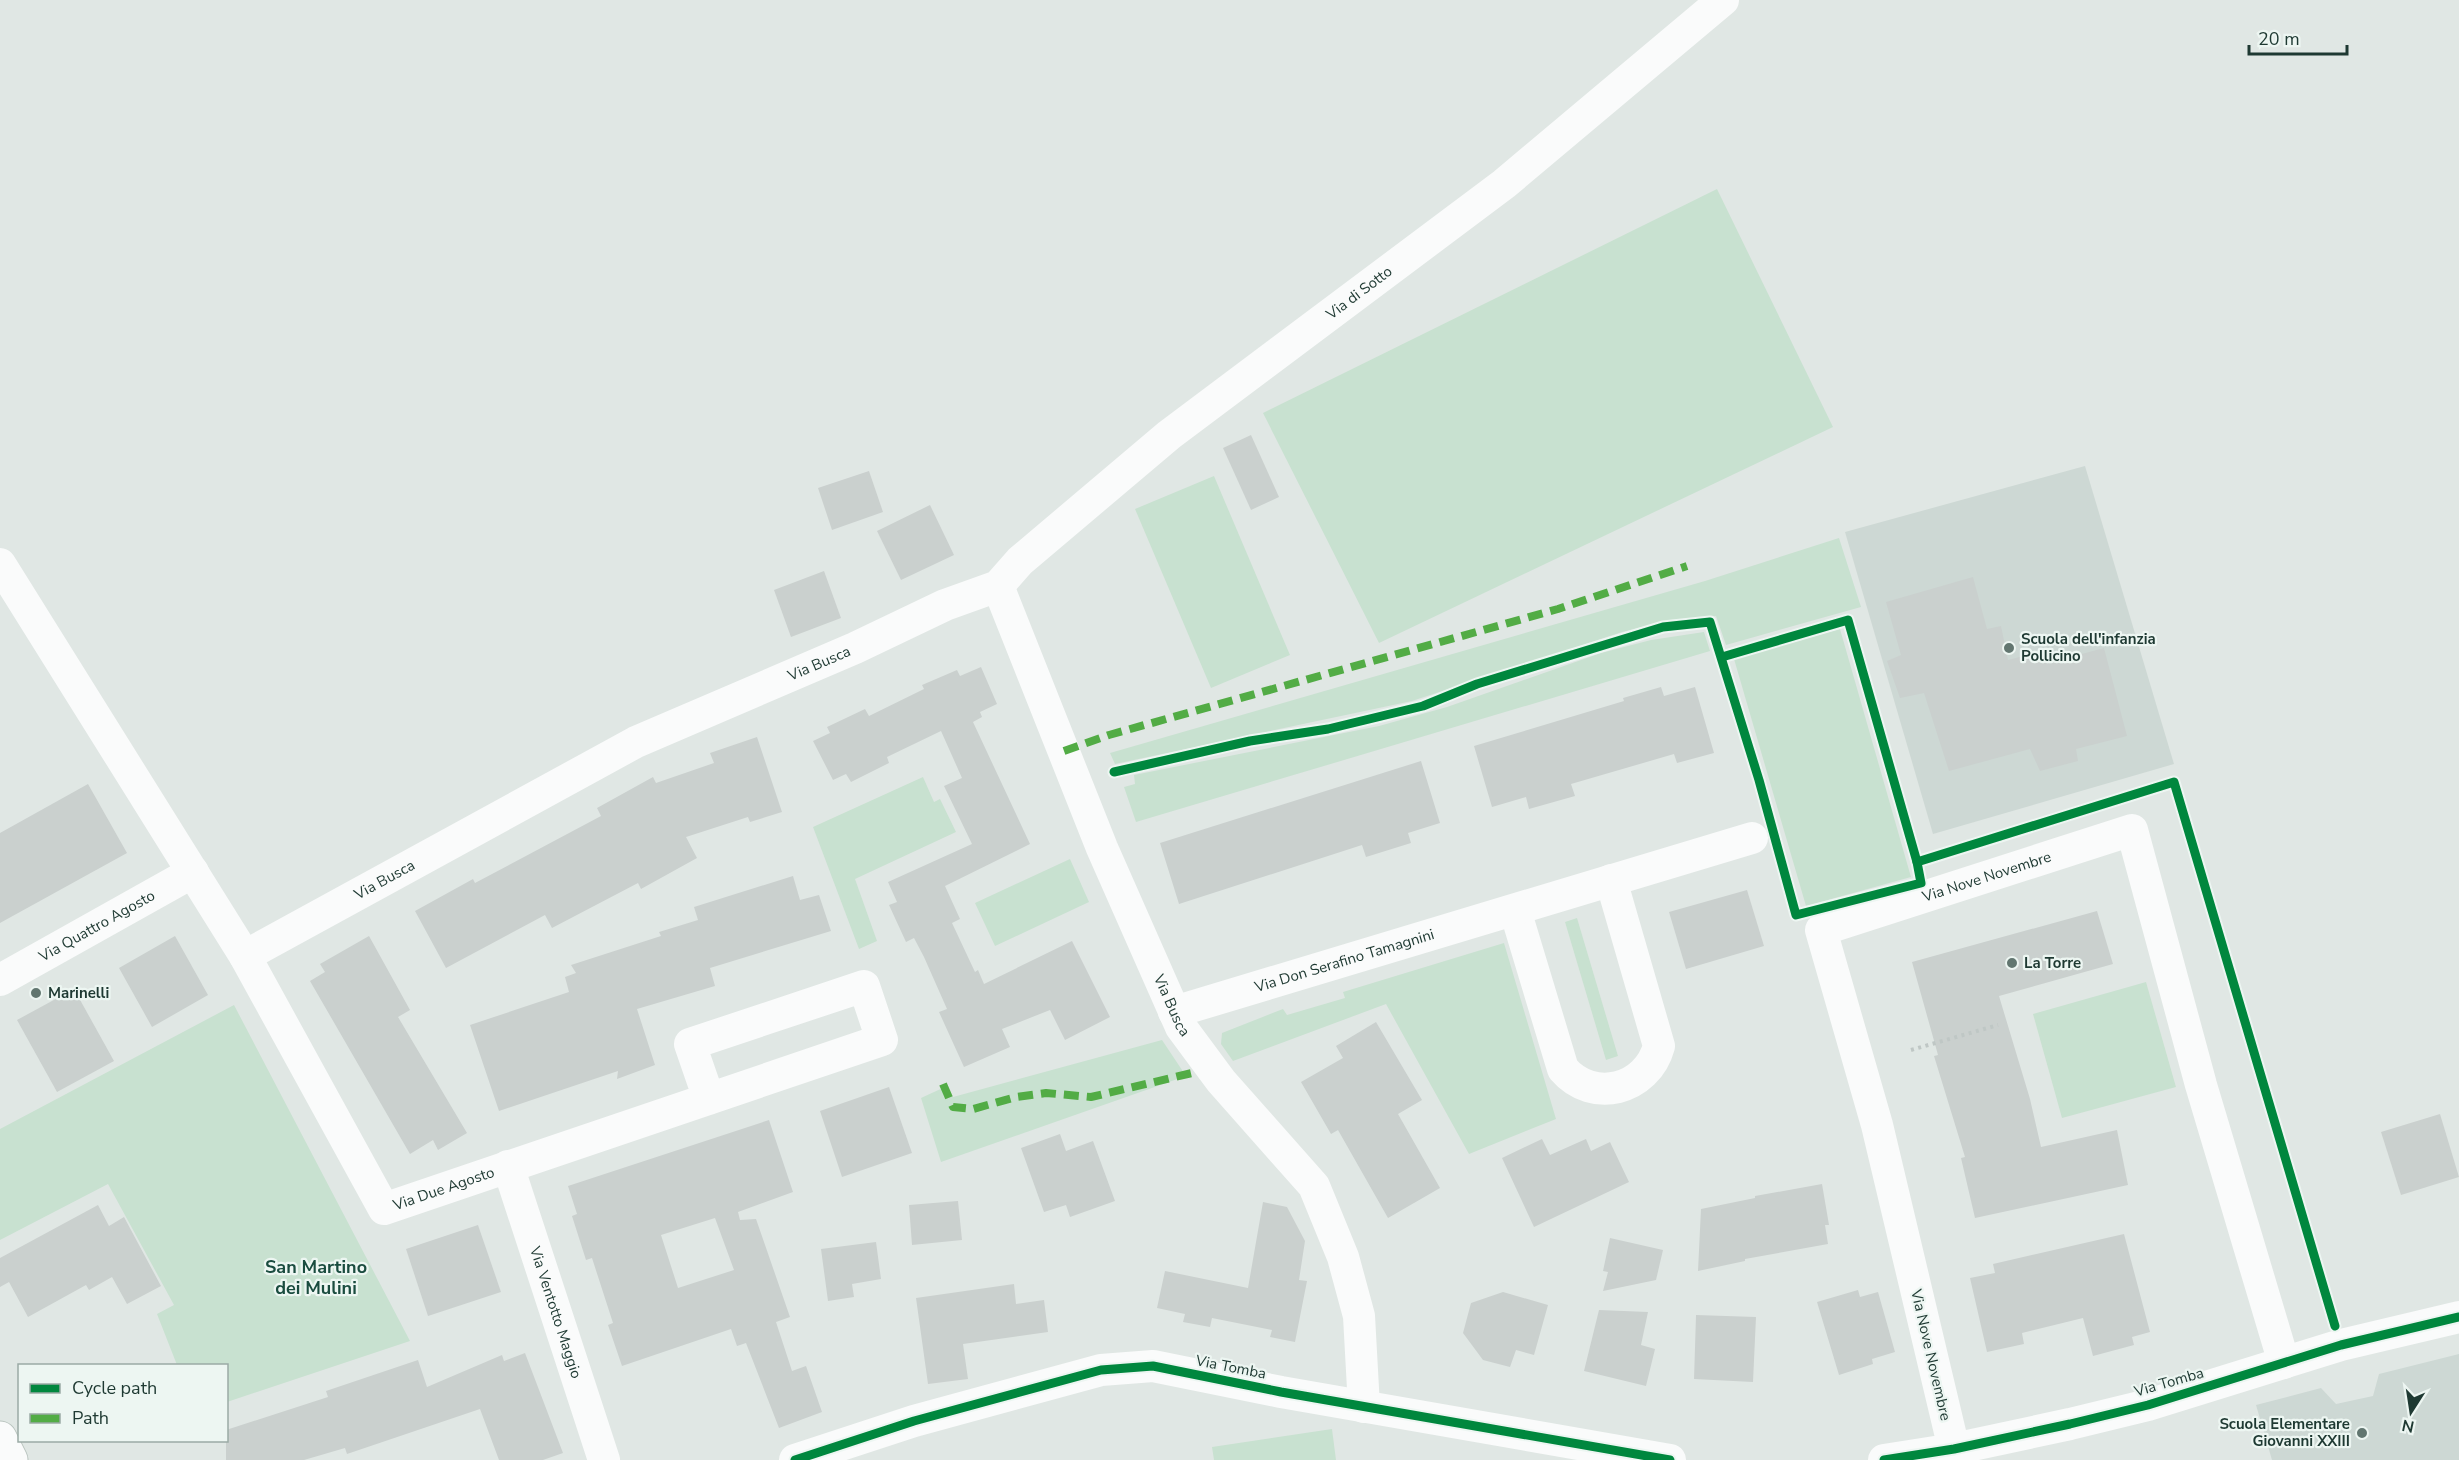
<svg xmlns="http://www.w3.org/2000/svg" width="2459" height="1460" font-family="'Nunito Sans',sans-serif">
	<rect width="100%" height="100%" fill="#e0e7e4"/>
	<g fill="#cdd8d4">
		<polygon points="2085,466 2174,764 1933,834 1845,532"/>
		<polygon points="2459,1354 2459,1460 2272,1460 2256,1405 2321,1388 2336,1404 2373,1396 2379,1374"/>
	</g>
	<g fill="#c8e1d0">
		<polygon points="1717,189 1833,427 1379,643 1263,413"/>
		<polygon points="1214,476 1290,655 1211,688 1135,509"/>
		<polygon points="1839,538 1861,607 1726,645 1716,616 1670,620 1622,632 1412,701 1115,764 1110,753 1705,581"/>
		<polygon points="1840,629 1911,877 1806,906 1734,659"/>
		<polygon points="1704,632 1710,651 1136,822 1124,787 1135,784 1134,775 1379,726 1447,707 1601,653 1651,640"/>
		<polygon points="923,777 934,802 940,799 956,832 855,879 877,941 859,949 813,827"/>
		<polygon points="1070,859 1089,902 995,946 975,903"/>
		<polygon points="1577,918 1618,1056 1606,1060 1565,922"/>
		<polygon points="1504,943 1556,1119 1469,1154 1386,1004 1233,1061 1221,1044 1222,1033 1283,1009 1287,1015 1345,998 1343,992"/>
		<polygon points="2146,982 2176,1087 2062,1118 2033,1014"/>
		<polygon points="234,1005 410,1341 227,1402 226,1366 177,1365 157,1314 174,1305 108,1184 0,1240 0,1129"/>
		<polygon points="1162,1040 1186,1076 941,1162 921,1098 947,1086 953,1097"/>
		<polygon points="1332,1429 1336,1460 1214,1460 1212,1447"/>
	</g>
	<g fill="#cad0ce" fill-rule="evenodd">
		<polygon points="1251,435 1279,497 1251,510 1223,448"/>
		<polygon points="869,471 883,512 832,530 818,488"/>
		<polygon points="930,505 954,555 901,580 877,531"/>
		<polygon points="824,571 841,618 791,637 774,590"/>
		<polygon points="1973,577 1987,629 2001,626 2008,660 2043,651 2048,663 2104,648 2127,736 2076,749 2078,761 2040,771 2030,749 1949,771 1924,693 1900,698 1887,661 1901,655 1886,602"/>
		<polygon points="981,667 997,704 980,712 982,717 973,722 1030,844 945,886 960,919 952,923 975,972 978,970 984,984 1072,941 1110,1017 1065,1040 1050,1010 1002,1029 1010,1047 964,1067 939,1012 947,1009 924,957 914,938 906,942 889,905 897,902 888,882 972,844 944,786 962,778 941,731 887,757 889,763 851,782 846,774 833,780 813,741 830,733 827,727 865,709 869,716 924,689 922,685 957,670 960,676"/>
		<polygon points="1661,687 1664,696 1695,687 1714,753 1677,763 1674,754 1571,784 1575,796 1529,809 1526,797 1492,807 1474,746 1624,701 1623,698"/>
		<polygon points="757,737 782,812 750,822 748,817 686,837 697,858 641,889 638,883 552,928 545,915 446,968 415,911 473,879 475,883 601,816 597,808 653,777 656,783 714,763 710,753"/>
		<polygon points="1421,761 1440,823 1408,833 1411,843 1366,857 1362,845 1179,904 1160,843"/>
		<polygon points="88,784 127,853 0,923 0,833"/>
		<polygon points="793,876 800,900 819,895 831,931 710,968 715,986 637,1009 655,1065 617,1079 618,1071 499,1111 470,1025 569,992 565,977 576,973 571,965 661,936 659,932 698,920 694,907"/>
		<polygon points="1747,890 1764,946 1686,969 1669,912"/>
		<polygon points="2097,911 2113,964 1999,996 2030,1099 2041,1147 2117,1130 2128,1185 1975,1218 1961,1158 1965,1157 1934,1056 1938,1055 1912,962"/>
		<polygon points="175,936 208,995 152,1027 119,968"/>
		<polygon points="369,936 410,1010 398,1017 467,1133 438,1150 433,1140 410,1154 310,981 325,972 320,964"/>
		<polygon points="74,989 114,1061 57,1092 17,1020"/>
		<polygon points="1376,1022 1422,1100 1398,1114 1440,1188 1388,1218 1338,1130 1331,1134 1301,1082 1343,1058 1336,1046"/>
		<polygon points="889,1087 912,1153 842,1177 820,1111"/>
		<polygon points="2440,1114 2459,1177 2401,1195 2381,1132"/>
		<path d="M 769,1120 L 793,1192 L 738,1212 L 740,1220 L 756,1219 L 790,1317 L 776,1322 L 792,1371 L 806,1366 L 822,1412 L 779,1428 L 746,1343 L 737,1346 L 731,1329 L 622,1366 L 608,1325 L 613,1323 L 592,1258 L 586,1260 L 572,1216 L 577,1214 L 568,1186 ZM 715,1218 L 734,1270 L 678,1288 L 661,1235 Z"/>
		<polygon points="1060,1134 1066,1151 1093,1141 1115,1201 1070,1217 1066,1205 1044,1212 1021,1148"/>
		<polygon points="1542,1139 1550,1155 1586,1139 1591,1151 1610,1142 1629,1182 1534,1227 1502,1158"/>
		<polygon points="1822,1184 1829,1225 1825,1225 1828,1244 1745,1259 1745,1261 1698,1271 1701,1209 1755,1198 1755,1196"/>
		<polygon points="958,1201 962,1240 912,1245 909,1205"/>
		<polygon points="1263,1202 1287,1207 1305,1241 1299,1280 1307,1281 1295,1342 1270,1337 1272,1330 1212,1318 1210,1327 1183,1322 1185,1314 1157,1308 1165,1271 1248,1288"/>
		<polygon points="98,1205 109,1226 124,1217 161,1286 127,1304 112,1277 89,1290 86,1285 28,1317 9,1282 0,1287 0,1258"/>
		<polygon points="478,1225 501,1292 428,1316 406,1249"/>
		<polygon points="2124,1234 2150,1332 2132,1337 2134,1345 2093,1356 2083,1318 2022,1333 2024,1344 1987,1352 1970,1278 1995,1273 1993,1264"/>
		<polygon points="1610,1238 1663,1250 1656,1280 1603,1291 1608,1272 1603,1271"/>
		<polygon points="876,1242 881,1279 852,1284 854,1297 828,1301 821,1249"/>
		<polygon points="1014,1284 1016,1304 1044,1300 1048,1332 963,1344 968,1379 928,1384 916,1298"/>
		<polygon points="1858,1290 1860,1297 1878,1292 1895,1352 1872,1359 1873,1364 1839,1375 1817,1302"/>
		<polygon points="1503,1292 1548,1305 1534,1355 1516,1350 1510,1367 1483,1360 1463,1333 1471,1303"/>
		<polygon points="1599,1310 1648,1312 1641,1345 1655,1349 1646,1386 1584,1371"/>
		<polygon points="1696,1315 1756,1317 1753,1382 1694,1379"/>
		<polygon points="525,1353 563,1453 543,1460 499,1460 480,1409 347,1454 345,1448 304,1460 226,1460 226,1430 328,1397 326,1391 418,1360 427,1387 502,1355 504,1361"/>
	</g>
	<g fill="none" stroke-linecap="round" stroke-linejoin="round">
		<g stroke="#b9c4bf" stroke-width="35">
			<polyline id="secondary" points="0,1438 11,1460"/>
		</g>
		<polyline stroke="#bfc7c5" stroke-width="4" stroke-dasharray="3 4.5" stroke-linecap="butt" points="1911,1050 1998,1025"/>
		<g stroke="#fafbfb" stroke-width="32">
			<path id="s1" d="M 0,564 L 245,956 L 384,1209 C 550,1152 716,1096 882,1040 L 864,986 L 690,1044 L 709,1099"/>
			<path id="s2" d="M 998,586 L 1102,848 L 1181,1027 L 1221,1081 L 1314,1186 L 1343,1257 L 1359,1316 L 1364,1407"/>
			<path d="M 1515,910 L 1563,1069 C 1593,1104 1647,1090 1659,1046 L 1611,880"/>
			<path id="s3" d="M 245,956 L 636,742 L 855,648 L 945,605 L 998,586 L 1020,561 L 1169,435 L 1504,184 L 1723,0"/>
			<path id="s4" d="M 0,980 L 193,872"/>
			<path id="s5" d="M 1174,1012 L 1752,838"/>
			<path id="s6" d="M 508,1166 L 604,1460"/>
			<path id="s7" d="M 1954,1449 L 1877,1125 L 1821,930 L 2132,830 L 2201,1085 L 2284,1363"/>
			<polyline points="795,1460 914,1421 1101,1370 1153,1366 1281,1392 1670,1460"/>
			<polyline points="1884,1460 1954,1449 2070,1424 2148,1405 2341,1345 2459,1317"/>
		</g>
		<use href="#secondary" stroke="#fafbfb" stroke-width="33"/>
		<g stroke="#52ac45" stroke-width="8" stroke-dasharray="15 8" stroke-linecap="butt">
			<polyline points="1064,751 1109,735 1558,609 1687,566"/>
			<polyline points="943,1084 953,1107 973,1109 1016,1097 1046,1093 1091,1097 1192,1073"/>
		</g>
		<g stroke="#edf6f2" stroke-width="13">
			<g id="cycleway">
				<polyline points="1722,657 1848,620 1917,862"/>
				<polyline points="1114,772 1250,741 1328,729 1423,706 1477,684 1663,627 1710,622 1759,780 1796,915 1921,883 1917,862 2174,782 2335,1326"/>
				<polyline points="795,1460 914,1421 1101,1370 1153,1366 1281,1392 1670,1460"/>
				<polyline points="1884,1460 1954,1449 2070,1424 2148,1405 2341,1345 2459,1317"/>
			</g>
		</g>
		<use href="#cycleway" stroke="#00873e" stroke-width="9"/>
	</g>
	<g fill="#627670" stroke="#edf6f2" stroke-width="2">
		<circle cx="2009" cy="648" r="6"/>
		<circle cx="2012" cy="963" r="6"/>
		<circle cx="36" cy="993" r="6"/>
		<circle cx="2362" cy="1433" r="6"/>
	</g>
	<g text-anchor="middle" stroke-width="4.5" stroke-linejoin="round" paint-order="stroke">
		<g font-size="15" fill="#1e3932" stroke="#edf6f2">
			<text dy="5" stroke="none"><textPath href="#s3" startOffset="1306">Via di Sotto</textPath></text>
			<text dy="5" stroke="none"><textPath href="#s3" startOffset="645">Via Busca</textPath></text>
			<text dy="5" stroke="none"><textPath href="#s7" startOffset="710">Via Nove Novembre</textPath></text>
			<text dy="5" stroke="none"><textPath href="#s3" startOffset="159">Via Busca</textPath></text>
			<text dy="5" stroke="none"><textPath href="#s4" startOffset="111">Via Quattro Agosto</textPath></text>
			<text dy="5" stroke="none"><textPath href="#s5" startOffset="178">Via Don Serafino Tamagnini</textPath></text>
			<text dy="5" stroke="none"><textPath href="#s2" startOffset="454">Via Busca</textPath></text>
			<text dy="5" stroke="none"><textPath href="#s1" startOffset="814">Via Due Agosto</textPath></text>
			<text dy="5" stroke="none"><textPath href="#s6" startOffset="154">Via Ventotto Maggio</textPath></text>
			<text transform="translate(1931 1355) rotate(77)" y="5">Via Nove Novembre</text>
			<text transform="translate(1231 1367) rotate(11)" y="5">Via Tomba</text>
			<text transform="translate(2169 1382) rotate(-16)" y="5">Via Tomba</text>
		</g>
		<g font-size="15" font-weight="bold" fill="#1e3932" stroke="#edf6f2" text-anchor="start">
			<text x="2021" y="644">Scuola dell'infanzia<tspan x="2021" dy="17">Pollicino</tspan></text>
			<text x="2024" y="968">La Torre</text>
			<text x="48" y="998">Marinelli</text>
			<text x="2350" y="1429" text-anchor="end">Scuola Elementare<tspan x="2350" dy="17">Giovanni XXIII</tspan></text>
		</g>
		<g font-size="18" font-weight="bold" fill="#1a4c3f" stroke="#edf6f2">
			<text x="316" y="1273">San Martino<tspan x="316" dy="21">dei Mulini</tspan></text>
		</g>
	</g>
	<rect x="18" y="1364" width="210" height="78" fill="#edf6f2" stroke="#9aaaa5" stroke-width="1.5"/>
	<rect x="30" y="1384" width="30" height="9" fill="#00873e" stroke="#9aaaa5" stroke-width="1.5"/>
	<text x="72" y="1394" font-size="18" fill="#1e3932">Cycle path</text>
	<rect x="30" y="1414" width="30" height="9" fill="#52ac45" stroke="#9aaaa5" stroke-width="1.5"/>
	<text x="72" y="1424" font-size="18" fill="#1e3932">Path</text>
	<g transform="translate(2411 1412) rotate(192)" stroke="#edf6f2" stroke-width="4.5" paint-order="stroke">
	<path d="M0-4.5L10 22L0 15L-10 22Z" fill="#1e3932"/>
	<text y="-9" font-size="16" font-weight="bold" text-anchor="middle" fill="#1e3932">N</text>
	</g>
	<path d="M2249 45v9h98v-9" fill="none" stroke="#1e3932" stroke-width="3"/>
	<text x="2258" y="45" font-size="18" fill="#1e3932" stroke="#edf6f2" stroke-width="4.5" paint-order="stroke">20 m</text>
</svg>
